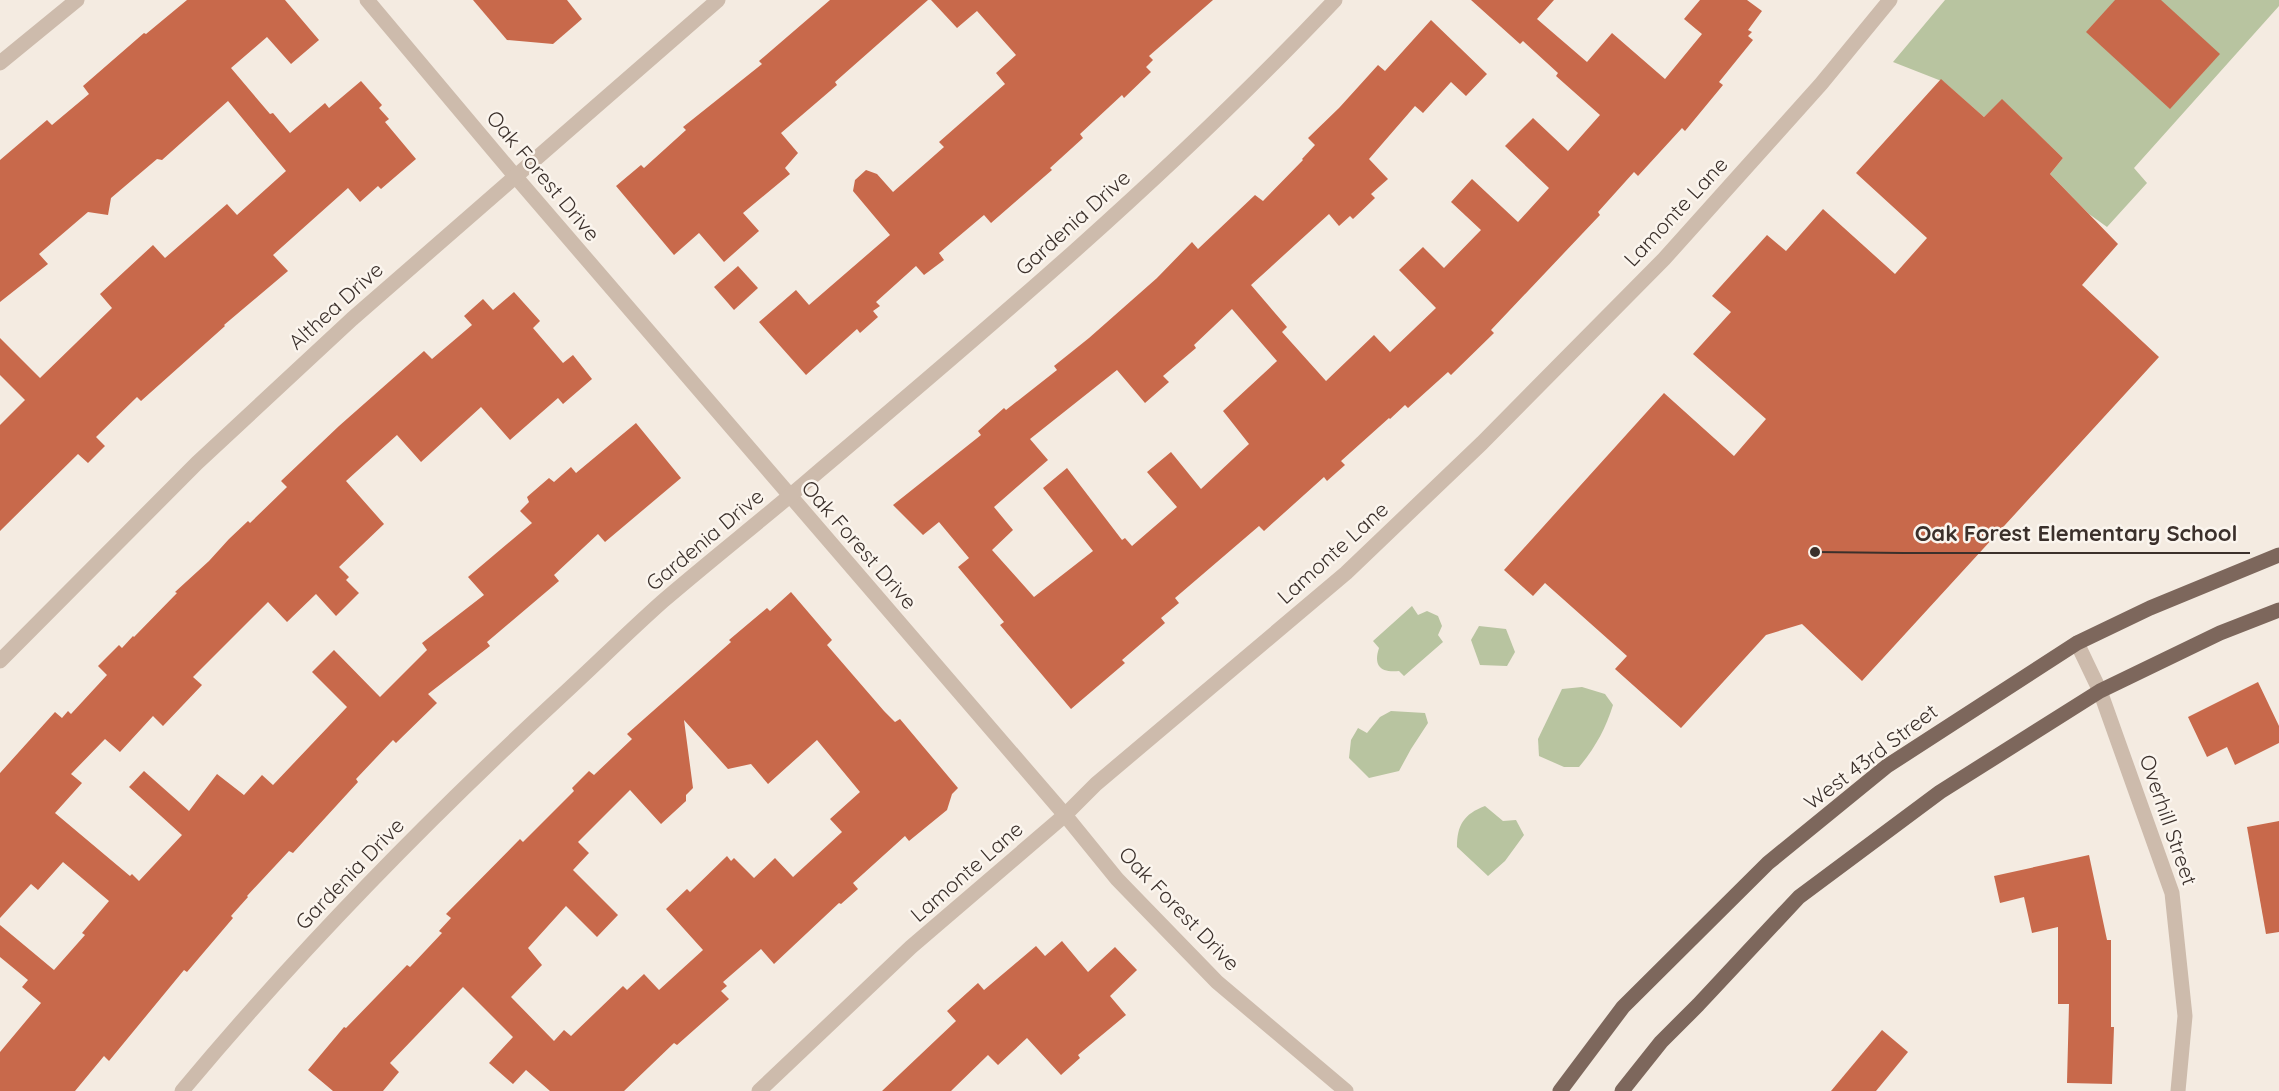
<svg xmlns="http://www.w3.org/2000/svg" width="2279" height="1091" font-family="Quicksand,sans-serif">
	<rect width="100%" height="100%" fill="#f4ebe1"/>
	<g fill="#b8c4a0">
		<polygon points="1945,0 2279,0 2279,6 2134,168 2147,183 2107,227 2089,214 2050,174 2063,158 2002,100 1984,117 1944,82 1893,62"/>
		<path d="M 1412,606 L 1418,615 L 1427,611 L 1438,616 L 1442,626 L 1438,635 L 1443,642 L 1404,676 L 1399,671 C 1381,673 1373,666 1379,648 L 1373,641 Z"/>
		<polygon points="1479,626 1506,629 1515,652 1507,666 1480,665 1471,640"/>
		<path d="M 1582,687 L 1605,694 L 1613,705 C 1606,728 1595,748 1579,767 L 1564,767 L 1539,756 L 1538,739 L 1562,689 Z"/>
		<polygon points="1391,711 1425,713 1428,723 1411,749 1399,771 1369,778 1349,758 1351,740 1358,728 1367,733 1380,717"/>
		<path d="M 1485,806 L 1503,821 L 1516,820 L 1524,835 L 1505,861 L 1488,876 L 1457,847 C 1457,825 1464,814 1485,806 Z"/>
	</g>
	<g fill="#c8694b" fill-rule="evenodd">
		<polygon points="187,0 285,0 319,40 291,64 267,37 231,68 270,114 273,113 290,133 325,103 329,108 361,81 382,105 379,108 389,119 385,122 416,159 381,189 378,186 360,202 348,188 273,255 288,271 224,325 225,326 141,401 137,397 96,437 105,446 88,463 78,454 0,531 0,425 25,400 0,375 0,338 40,378 112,308 100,294 153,245 165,258 227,204 237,215 286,171 228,101 162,160 157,159 111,198 108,215 88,212 39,254 48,264 0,302 0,160 47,120 52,125 89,94 83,86 144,33 146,34"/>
		<polygon points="473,0 567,0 582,19 553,44 507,40"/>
		<polygon points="830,0 928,0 835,82 837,85 781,133 798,153 785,168 790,174 743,213 759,231 724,262 699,233 674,255 616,186 641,165 644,168 686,130 683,127 762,64 759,61"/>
		<polygon points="931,0 1213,0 1149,56 1153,60 1146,67 1151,72 1124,98 1122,95 1080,134 1083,138 1050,168 1052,170 991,223 984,215 939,253 944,260 924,275 916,266 876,302 880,306 873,311 878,317 860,333 857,329 806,375 759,322 796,290 809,305 890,235 853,191 855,180 866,170 877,174 893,192 944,147 939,142 1005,84 996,73 1016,55 977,11 957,28"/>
		<path d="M 1471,0 L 1554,0 L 1537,19 L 1587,62 L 1612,33 L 1665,79 L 1702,34 L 1684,19 L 1700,0 L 1747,0 L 1762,11 L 1748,30 L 1752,32 L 1748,36 L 1753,40 L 1719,82 L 1723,85 L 1685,131 L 1682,128 L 1638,176 L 1634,172 L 1598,212 L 1600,215 L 1491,330 L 1494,333 L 1451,375 L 1448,372 L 1408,408 L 1405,405 L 1390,419 L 1389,418 L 1341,461 L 1345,465 L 1327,481 L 1324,477 L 1264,531 L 1259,526 L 1175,598 L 1179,603 L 1161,618 L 1165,623 L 1122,660 L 1125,663 L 1071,709 L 1000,625 L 1004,622 L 958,567 L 969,558 L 939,522 L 923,535 L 893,505 L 981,435 L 978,431 L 1004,408 L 1006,410 L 1057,370 L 1054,366 L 1089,338 L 1157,278 L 1192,242 L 1198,249 L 1255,195 L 1263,201 L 1303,160 L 1302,159 L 1315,145 L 1308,138 L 1339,108 L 1378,65 L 1385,71 L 1431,20 L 1487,74 L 1466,96 L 1451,82 L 1423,113 L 1415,106 L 1369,159 L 1388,179 L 1371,194 L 1375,198 L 1353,219 L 1350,216 L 1339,226 L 1329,214 L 1251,285 L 1287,327 L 1282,332 L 1326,381 L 1374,335 L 1390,352 L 1436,308 L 1399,270 L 1423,247 L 1444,268 L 1481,230 L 1451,202 L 1472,179 L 1518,222 L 1549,188 L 1505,146 L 1533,118 L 1568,151 L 1600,115 L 1556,76 L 1558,73 L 1523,41 L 1520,44 ZM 1232,309 L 1277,361 L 1223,411 L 1249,444 L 1201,489 L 1171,452 L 1147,472 L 1177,507 L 1132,546 L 1125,538 L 1122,540 L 1067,468 L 1043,488 L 1093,551 L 1034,597 L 992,550 L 1013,530 L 994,507 L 1048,460 L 1030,439 L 1117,370 L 1145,403 L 1169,382 L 1163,376 L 1196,348 L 1194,345 Z"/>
		<polygon points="2115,0 2161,0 2220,54 2170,109 2086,32"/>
		<polygon points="1941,79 1984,117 2002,99 2063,158 2050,174 2118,244 2082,285 2159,357 1862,681 1802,624 1766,635 1681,728 1615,669 1627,656 1545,583 1533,596 1504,570 1664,393 1734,456 1766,419 1693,354 1731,312 1712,296 1767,235 1786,251 1823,209 1895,274 1927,238 1856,173"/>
		<polygon points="738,266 758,288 734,310 714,287"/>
		<polygon points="514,292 540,321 533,328 563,363 573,355 592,379 563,404 558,398 510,440 481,407 421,462 397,435 346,481 384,524 339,567 349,577 346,580 359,593 336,616 316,594 287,622 268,602 193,677 202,685 163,726 153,716 120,752 105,739 71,774 82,783 55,813 130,876 132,874 139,881 182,835 129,787 144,771 189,811 217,774 244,795 262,775 273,785 347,707 312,672 334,650 380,697 427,650 422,643 484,595 468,577 532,523 520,511 529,502 527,497 549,478 554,482 571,467 576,473 636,423 681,478 605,542 598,534 554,575 559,581 487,642 490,646 428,694 437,703 396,743 393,740 356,779 358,782 293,853 289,851 247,896 248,897 231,916 233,918 187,972 184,970 109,1061 104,1056 75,1091 0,1091 0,1052 41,1003 22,987 28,980 0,957 0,925 54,970 85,935 82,933 109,901 63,862 38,890 31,884 0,918 0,773 55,712 62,718 68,711 71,714 107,675 98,666 119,645 122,648 133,636 134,637 177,593 175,592 209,561 229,539 248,521 250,523 287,487 281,481 339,426 424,351 432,359 472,325 464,316 483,299 493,310"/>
		<path d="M 791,592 L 832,640 L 827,645 L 884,711 L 895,722 L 900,719 L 958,788 L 952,794 L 947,810 L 909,841 L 905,836 L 853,883 L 858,889 L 841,904 L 839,903 L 774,964 L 761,949 L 723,982 L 727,986 L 721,991 L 729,999 L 677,1045 L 674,1043 L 624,1091 L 550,1091 L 526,1070 L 513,1084 L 489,1063 L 513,1037 L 463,987 L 390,1063 L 399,1072 L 383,1091 L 333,1091 L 308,1070 L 344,1027 L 346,1028 L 407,965 L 410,967 L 442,933 L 439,931 L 451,918 L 446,914 L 520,839 L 523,842 L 574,791 L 572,788 L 589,771 L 594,775 L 632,739 L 627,734 L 731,642 L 729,640 L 767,608 L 770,611 ZM 684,720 L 728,769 L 751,764 L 768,784 L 817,740 L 860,792 L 830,819 L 842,832 L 793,877 L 775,858 L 754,878 L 734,858 L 731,861 L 727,856 L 690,892 L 687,889 L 666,909 L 703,950 L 659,990 L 644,974 L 627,990 L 623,986 L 571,1036 L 564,1030 L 554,1041 L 511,997 L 542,965 L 528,948 L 566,906 L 597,937 L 618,915 L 573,870 L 589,853 L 578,842 L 630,790 L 661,824 L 686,801 L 686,795 L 693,788 Z"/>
		<polygon points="2258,682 2279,726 2279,743 2235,765 2227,747 2207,757 2188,717"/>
		<polygon points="2279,821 2279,932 2266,934 2247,827"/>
		<polygon points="2089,855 2107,940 2111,940 2111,1027 2114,1027 2112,1084 2067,1083 2069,1004 2058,1004 2058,927 2032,933 2024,897 2000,903 1994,876"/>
		<polygon points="1062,941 1088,972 1115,947 1137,970 1110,996 1126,1015 1078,1055 1080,1058 1061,1075 1027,1038 998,1065 988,1055 951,1091 882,1091 956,1021 947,1011 978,983 984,990 1036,946 1045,956"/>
		<polygon points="1882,1030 1908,1052 1876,1091 1831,1091"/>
	</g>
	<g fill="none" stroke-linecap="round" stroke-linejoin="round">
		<g stroke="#cdbbac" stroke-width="15">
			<polyline points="367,0 515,176 1065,815 1117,879 1217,982 1346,1091"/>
			<polyline points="0,63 77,0"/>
			<polyline points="2077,643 2100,691 2172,893 2185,1016 2178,1091"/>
			<polyline points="0,661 197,463 352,319 718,0"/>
			<path d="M 182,1091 C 298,952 425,822 558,699 C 593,667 627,633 663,601 C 705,565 749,530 792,494 C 979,336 1167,178 1335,0"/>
			<polyline points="759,1091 911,947 1065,815 1096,784 1346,573 1482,443 1664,259 1821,84 1890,0"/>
		</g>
		<g stroke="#7d675c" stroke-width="15">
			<polyline points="1560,1091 1623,1007 1768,863 1887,766 2077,643 2150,608 2279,555"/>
			<polyline points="1622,1091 1661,1042 1698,1005 1799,897 1940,792 2100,691 2220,633 2279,610"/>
		</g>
	</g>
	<g text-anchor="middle" stroke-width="5" stroke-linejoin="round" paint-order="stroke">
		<g font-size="21" fill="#3b302b" stroke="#fbf5ee">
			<text transform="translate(543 176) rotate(50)" y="7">Oak Forest Drive</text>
			<text transform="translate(1676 212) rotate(-47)" y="7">Lamonte Lane</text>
			<text transform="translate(1073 223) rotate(-42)" y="7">Gardenia Drive</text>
			<text transform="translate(336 306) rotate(-42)" y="7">Althea Drive</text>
			<text transform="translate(705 540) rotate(-40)" y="7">Gardenia Drive</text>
			<text transform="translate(859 545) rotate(49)" y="7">Oak Forest Drive</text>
			<text transform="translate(1333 553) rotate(-42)" y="7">Lamonte Lane</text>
			<text transform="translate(1871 757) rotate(-37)" y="7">West 43rd Street</text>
			<text transform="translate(2168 820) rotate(71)" y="7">Overhill Street</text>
			<text transform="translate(967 872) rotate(-41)" y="7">Lamonte Lane</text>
			<text transform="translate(350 874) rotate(-46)" y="7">Gardenia Drive</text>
			<text transform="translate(1179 909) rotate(46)" y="7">Oak Forest Drive</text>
		</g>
	</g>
	<path fill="none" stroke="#3b302b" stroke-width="2" d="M1815 552L1903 553H2250"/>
	<circle fill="#3b302b" stroke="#fbf5ee" stroke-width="2" cx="1815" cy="552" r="6"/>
	<g font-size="22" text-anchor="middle" font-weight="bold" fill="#3b302b" stroke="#fbf5ee" stroke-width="5" stroke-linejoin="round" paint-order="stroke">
		<text x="2076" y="541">Oak Forest Elementary School</text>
	</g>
</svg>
